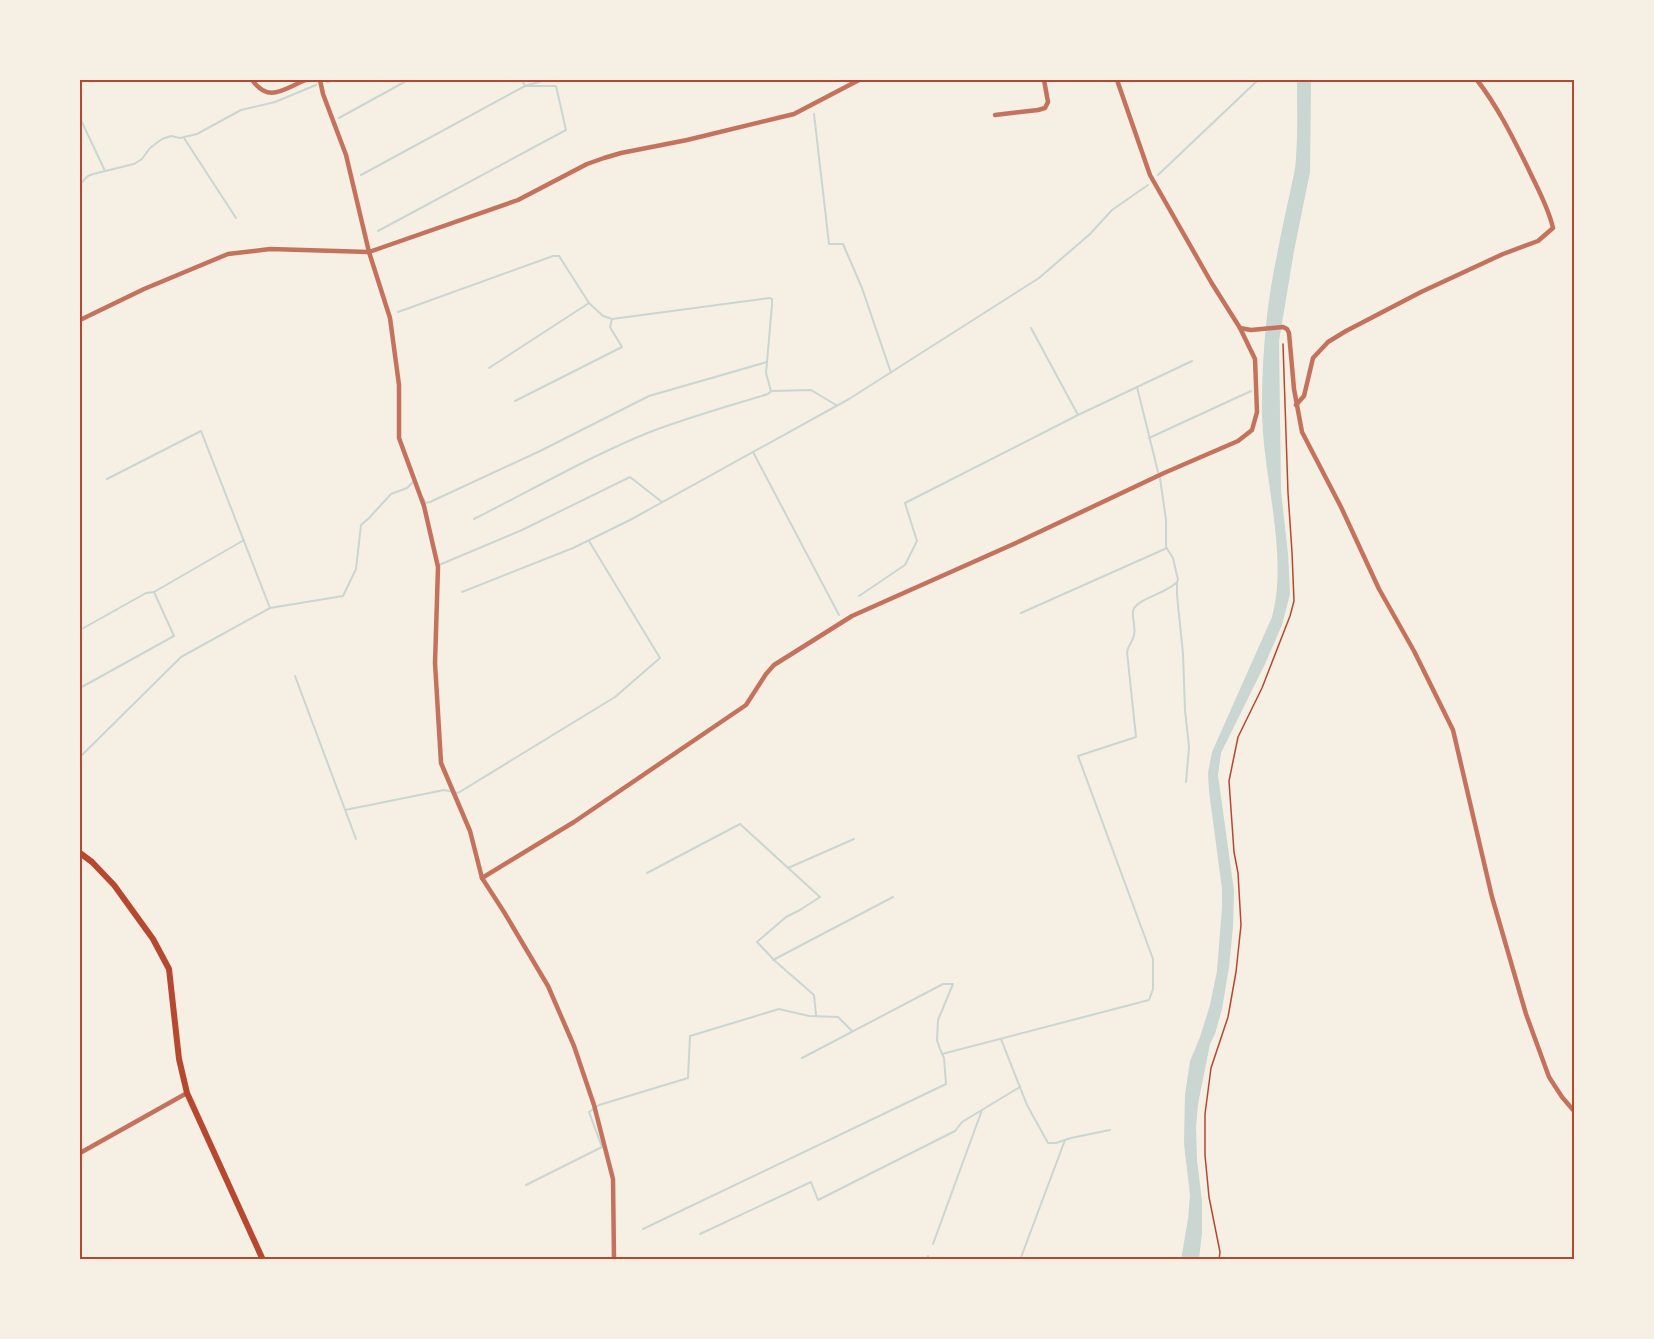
<svg xmlns="http://www.w3.org/2000/svg" width="1654" height="1339" font-family="'Golos Text',sans-serif">
	<rect width="100%" height="100%" fill="#f6efe4"/>
	<path fill="#c9d6d2" d="M 1297,80 L 1311,80 L 1310,172 L 1294,251 L 1279,341 L 1281,491 L 1288,554 L 1290,594 L 1282,625 L 1265,664 L 1221,753 L 1218,775 L 1234,891 L 1233,927 L 1229,967 L 1222,1009 L 1215,1034 L 1210,1044 L 1198,1104 L 1196,1127 L 1197,1160 L 1202,1201 L 1202,1233 L 1199,1259 L 1181,1260 L 1188,1219 L 1190,1195 L 1184,1144 L 1185,1095 L 1190,1061 L 1200,1037 L 1210,1005 L 1217,971 L 1222,907 L 1222,889 L 1209,791 L 1208,773 L 1212,752 L 1272,617 C 1289,553 1262,475 1262,409 C 1262,358 1266,305 1277,255 C 1281,233 1286,211 1291,188 C 1293,178 1296,167 1296,157 C 1298,131 1297,105 1297,80 Z"/>
	<g fill="none" stroke-linecap="round" stroke-linejoin="round">
		<g stroke="#c9d6d2" stroke-width="2">
			<polyline points="522,80 525,86"/>
			<polyline points="327,82 335,80"/>
			<polyline points="814,114 829,244 843,244 862,288 891,373"/>
			<polyline points="80,118 105,171"/>
			<polyline points="339,118 408,80"/>
			<polyline points="184,138 236,218"/>
			<polyline points="361,175 525,86 546,80"/>
			<polyline points="1158,175 1258,80"/>
			<polyline points="80,184 88,176 93,174 134,164 142,159 150,148 162,139 171,136 180,138 197,134 241,110 275,102 316,85"/>
			<polyline points="378,231 566,130 556,86 525,86"/>
			<polyline points="398,312 553,256 559,256 589,303 603,316 612,319 769,298 772,299 772,305 766,373 771,391"/>
			<polyline points="1031,328 1078,415"/>
			<polyline points="489,368 589,303"/>
			<polyline points="1137,387 1158,472"/>
			<polyline points="772,391 811,390 836,405"/>
			<polyline points="515,401 622,347 610,327 612,319"/>
			<polyline points="1149,438 1251,391"/>
			<polyline points="753,452 839,615"/>
			<polyline points="1160,478 1166,520 1166,547 1173,558 1178,580 1177,582 1177,595 1183,654 1185,710 1189,747 1186,782"/>
			<polyline points="107,479 201,431 270,608"/>
			<polyline points="424,499 425,503 430,502 540,451 649,396 767,362"/>
			<path d="M 474,519 C 532,490 590,456 650,432 C 689,417 729,406 768,394 L 771,391"/>
			<polyline points="439,565 522,530 630,477 662,502"/>
			<polyline points="462,592 573,548 630,520 849,399 1039,278 1090,234 1112,210 1148,185"/>
			<polyline points="859,596 905,565 917,541 905,503 1078,415 1192,361"/>
			<polyline points="1021,613 1167,548"/>
			<polyline points="80,630 146,593 154,592 244,540"/>
			<polyline points="295,676 356,839"/>
			<polyline points="80,688 174,636 154,592"/>
			<polyline points="80,757 181,657 270,608 343,596 356,569 361,525 369,518 391,494 407,488 413,482"/>
			<polyline points="345,810 444,790 458,793 615,697 660,658 589,541"/>
			<polyline points="788,868 854,839"/>
			<polyline points="647,873 740,824 820,897 800,910 786,917 757,942 775,961 814,995 816,1015"/>
			<polyline points="773,960 893,897"/>
			<polyline points="1001,1039 1027,1105 1048,1143 1056,1143 1071,1138 1110,1130"/>
			<path d="M 942,1054 L 1149,1000 L 1153,989 L 1153,959 L 1078,756 L 1136,737 L 1127,652 C 1128,645 1133,642 1134,635 C 1136,627 1132,619 1133,611 C 1135,599 1168,593 1177,582"/>
			<polyline points="526,1185 602,1147 589,1112 599,1105 688,1078 690,1036 779,1009 809,1016 838,1017 852,1031"/>
			<polyline points="643,1229 946,1084 944,1058 940,1049 937,1040 938,1020 953,984 943,984 802,1058"/>
			<polyline points="700,1234 811,1182 818,1200 955,1131 962,1122 1020,1087"/>
			<polyline points="933,1244 982,1110"/>
			<polyline points="927,1260 928,1256"/>
			<polyline points="1020,1260 1065,1140"/>
		</g>
		<polyline stroke="#b5482f" stroke-width="1.5" points="1219,1260 1220,1252 1209,1197 1205,1155 1205,1114 1211,1068 1228,1017 1236,972 1241,925 1238,873 1234,852 1229,781 1238,737 1262,688 1290,616 1294,601 1292,552 1288,493 1283,344"/>
		<g stroke="#c5725c" stroke-width="4.5">
			<path d="M 252,80 C 270,104 284,88 306,80"/>
			<polyline points="320,80 323,94 346,155 369,252 390,318 399,385 399,438 424,506 438,567 435,663 441,763 470,831 482,878 504,912 548,986 574,1046 594,1105 613,1179 614,1260"/>
			<polyline points="1117,80 1150,175 1211,282 1240,328 1251,330 1283,327 1287,329 1289,333 1294,389 1302,432 1341,507 1379,589 1414,651 1453,730 1492,897 1526,1014 1549,1077 1562,1097 1574,1111"/>
			<polyline points="995,115 1038,110 1045,108 1048,102 1044,80"/>
			<polyline points="80,320 144,289 228,254 270,249 369,252 518,200 587,164 604,158 621,153 687,140 794,114 859,80"/>
			<path d="M 1296,405 L 1304,396 L 1313,358 L 1328,342 L 1346,331 L 1421,292 L 1503,254 L 1538,241 L 1553,228 C 1548,206 1537,188 1528,168 C 1513,138 1498,107 1477,80"/>
			<polyline points="482,878 574,822 746,705 766,674 774,665 852,616 1018,542 1164,473 1238,441 1252,430 1257,412 1255,359 1240,328"/>
			<polyline points="80,1153 187,1093"/>
		</g>
		<polyline stroke="#b5482f" stroke-width="6" points="80,853 92,862 114,885 153,939 169,969 179,1059 187,1093 263,1260"/>
	</g>
	<rect width="1654" height="1339" fill="none" stroke="#f6efe4" stroke-width="162"/>
	<rect x="81" y="81" width="1492" height="1177" fill="none" stroke="#b5482f" stroke-width="2"/>
</svg>
